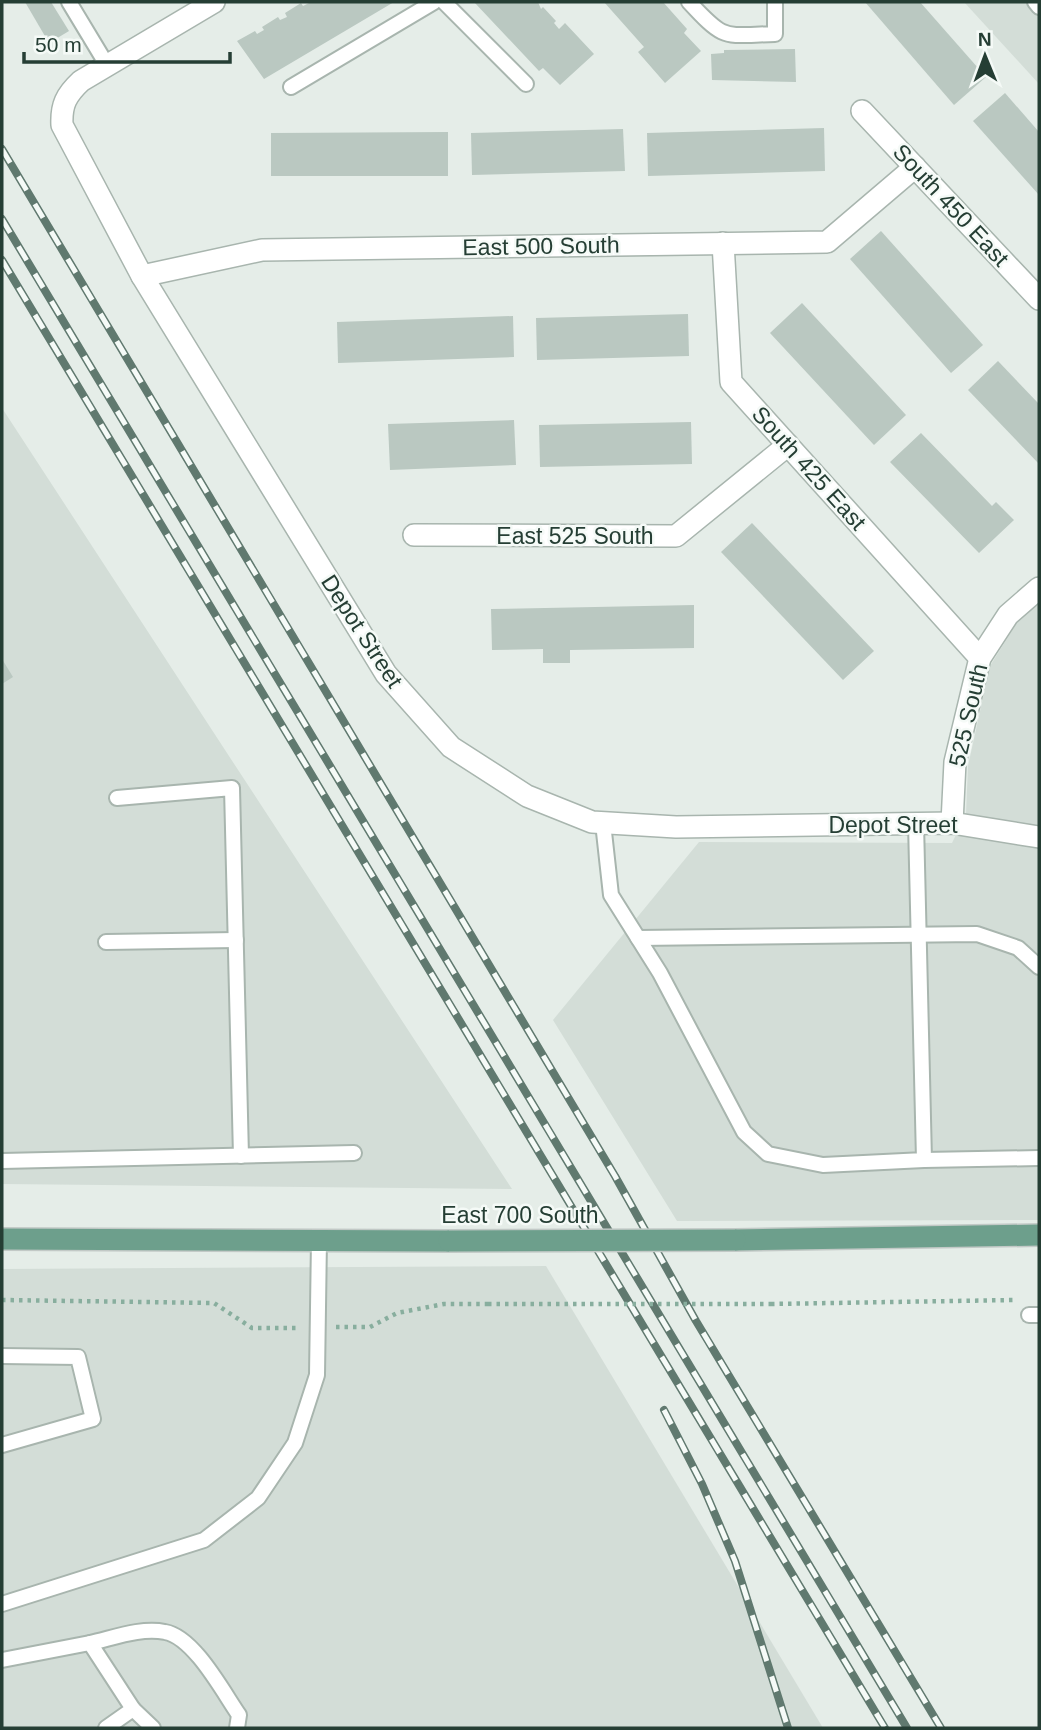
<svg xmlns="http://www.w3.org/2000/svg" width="1041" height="1730" font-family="Arial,sans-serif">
	<rect width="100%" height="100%" fill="#e5ede8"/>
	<g fill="#d3ddd7">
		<polygon points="964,2 1039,2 1039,84"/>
		<polygon points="2,408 227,753 512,1189 2,1184"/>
		<polygon points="1039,603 1039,1220 677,1221 553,1020 699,842 952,843 966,814 968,766 990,666 1016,624"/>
		<polygon points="546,1266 823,1728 2,1728 2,1269"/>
	</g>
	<g fill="#bac8c1">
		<polygon points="25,2 51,2 69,31 49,43"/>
		<polygon points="311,2 394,2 264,79 237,41 255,31 257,34 264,30 262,27 278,17 280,20 287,17 285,13 301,3 303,6"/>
		<polygon points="474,2 538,2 541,9 543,7 556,21 554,23 559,29 565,23 594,54 560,85 543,68 539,71"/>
		<polygon points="604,2 663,2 687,29 684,33 701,51 665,83 638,52 644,47"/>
		<polygon points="865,2 920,2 986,77 954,105"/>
		<polygon points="795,49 796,82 712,80 711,54 724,53 724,50"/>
		<polygon points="1005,93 1039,132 1039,195 973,121"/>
		<polygon points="824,128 825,171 648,176 647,133"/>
		<polygon points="623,129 625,171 472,175 471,133"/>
		<polygon points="448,132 448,176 271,176 271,133"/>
		<polygon points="881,231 983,345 951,373 850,259"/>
		<polygon points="802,303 906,415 874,445 770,333"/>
		<polygon points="688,314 689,356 537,360 536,318"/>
		<polygon points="513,316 514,357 338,363 337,322"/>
		<polygon points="998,361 1039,404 1039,464 968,390"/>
		<polygon points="514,420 516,465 390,470 388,424"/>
		<polygon points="691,422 692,464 540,467 539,425"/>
		<polygon points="921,433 992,506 996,502 1014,520 979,553 890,462"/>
		<polygon points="752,523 874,651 843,680 721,552"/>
		<polygon points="694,605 694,648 570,650 570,663 543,663 543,649 492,650 491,609"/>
		<polygon points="2,659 13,677 2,684"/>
	</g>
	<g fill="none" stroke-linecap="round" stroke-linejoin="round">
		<g stroke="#a8b5ae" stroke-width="18">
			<g id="service">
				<polyline points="69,2 107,65"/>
				<polyline points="444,2 526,84"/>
				<path d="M 689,2 C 726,42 723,35 775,34 L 775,2"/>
				<polyline points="1035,2 1039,7"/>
				<polyline points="291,87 434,2"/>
				<polyline points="117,798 232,788 241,1156"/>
				<polyline points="603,823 611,895 660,973 744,1132 768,1154 823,1165 924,1160 916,823"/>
				<polyline points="638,938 977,934 1018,948 1039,967"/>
				<polyline points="106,942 236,940"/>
				<polyline points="924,1160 1039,1158"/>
				<polyline points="2,1161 354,1153"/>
				<polyline points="1029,1315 1039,1315"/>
				<polyline points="2,1356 78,1357 93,1419 2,1445"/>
				<polyline points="2,1604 204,1540 258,1498 295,1443 317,1375 319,1240"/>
				<path d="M 90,1643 C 113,1638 141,1627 165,1632 C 194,1637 223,1692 239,1715 L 237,1728"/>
				<polyline points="2,1660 90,1643 133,1709 106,1728"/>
				<polyline points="133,1709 153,1728"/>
			</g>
		</g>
		<g stroke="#a8b5ae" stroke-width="24">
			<g id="minor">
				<path d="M 214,2 L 81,81 C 66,95 61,105 62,125 L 142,276 L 386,674 L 451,747 L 527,796 L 592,822 L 676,827 L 952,823 L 1039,837"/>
				<polyline points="862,111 1039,299"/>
				<polyline points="723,243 731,382 980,658"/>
				<polyline points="142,276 262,250 827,242 915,167"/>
				<polyline points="414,535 676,536 788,445"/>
				<polyline points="952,823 955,762 980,658 1008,615 1039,588"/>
			</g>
		</g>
		<g stroke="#c2c9c6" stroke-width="24">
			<g id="primary">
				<polyline points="2,1239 449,1241"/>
				<polyline points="735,1240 1039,1235"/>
			</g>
		</g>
		<g stroke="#88ae9e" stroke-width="4.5" stroke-dasharray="3.5 5" stroke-linecap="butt">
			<polyline points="2,1300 214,1303 252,1328 299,1328"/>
			<polyline points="771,1304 1014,1300"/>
			<polyline points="336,1327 370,1327 397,1313 444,1304 488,1304"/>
		</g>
		<use href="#service" stroke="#fff" stroke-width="14"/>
		<use href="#minor" stroke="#fff" stroke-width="21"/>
		<use href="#primary" stroke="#6d9f8c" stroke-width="21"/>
		<g stroke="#60796f" stroke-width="8">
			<g id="rail">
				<polyline points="2,149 615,1176 696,1321 941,1728"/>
				<polyline points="2,219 907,1728"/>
				<polyline points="2,260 885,1728"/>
				<polyline points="664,1410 702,1484 735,1561 788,1728"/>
			</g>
		</g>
		<use href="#rail" stroke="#f5faf7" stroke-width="5" stroke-dasharray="16" stroke-linecap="butt"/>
		<g stroke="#c2c9c6" stroke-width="24" stroke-linecap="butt">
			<polyline id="primary-bridge" points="449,1241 735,1240"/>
		</g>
		<polyline stroke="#88ae9e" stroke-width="4.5" stroke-dasharray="3.5 5" stroke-linecap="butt" points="488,1304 771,1304"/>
		<use href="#primary-bridge" stroke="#6d9f8c" stroke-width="21"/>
	</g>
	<g text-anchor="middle" stroke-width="5" stroke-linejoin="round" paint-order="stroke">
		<g font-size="23" fill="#253e34" stroke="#f5faf7">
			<text transform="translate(951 205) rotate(47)" y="8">South 450 East</text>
			<text transform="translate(541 246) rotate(-1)" y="8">East 500 South</text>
			<text transform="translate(809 468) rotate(48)" y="8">South 425 East</text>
			<text x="575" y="544">East 525 South</text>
			<text transform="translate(362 631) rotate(57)" y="8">Depot Street</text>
			<text transform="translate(968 715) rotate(-77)" y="8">525 South</text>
			<text x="893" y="833">Depot Street</text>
			<text x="520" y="1223">East 700 South</text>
		</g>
	</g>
	<rect width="1041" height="1730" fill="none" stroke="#253e34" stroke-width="7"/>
	<g transform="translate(985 56) rotate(359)" stroke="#f5faf7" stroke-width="5" paint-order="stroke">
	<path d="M0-5L12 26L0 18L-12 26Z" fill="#253e34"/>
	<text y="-10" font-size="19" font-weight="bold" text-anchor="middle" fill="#253e34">N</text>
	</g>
	<path d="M24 52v10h206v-10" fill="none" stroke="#253e34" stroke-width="3.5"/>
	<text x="35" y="52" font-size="21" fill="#253e34" stroke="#f5faf7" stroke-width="5" paint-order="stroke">50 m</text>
</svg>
